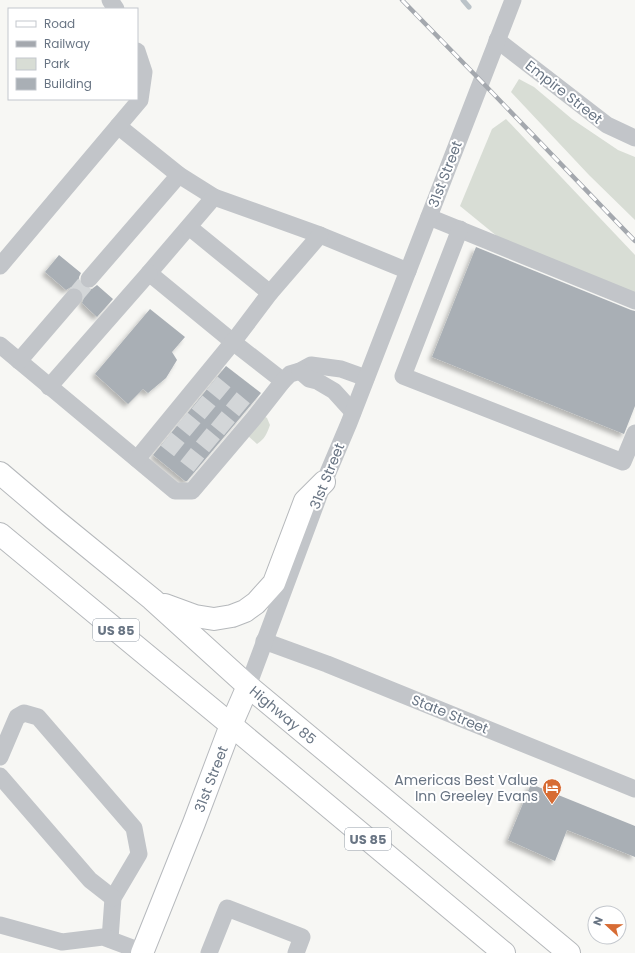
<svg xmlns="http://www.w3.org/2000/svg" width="635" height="953" font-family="Poppins,sans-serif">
	<defs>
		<filter id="shadow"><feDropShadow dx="-3.5" dy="3.5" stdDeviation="2" flood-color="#0004"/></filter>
	</defs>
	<rect width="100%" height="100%" fill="#f7f7f4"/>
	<g fill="#d8ddd5">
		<polygon points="519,79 534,87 572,119 618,150 635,157 635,220 589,175 511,92"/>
		<polygon points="506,119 635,255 635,296 498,237 460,206 492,129"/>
		<path d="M 261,414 L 267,418 L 270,425 C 267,433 265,439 257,444 L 248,436 Z"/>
	</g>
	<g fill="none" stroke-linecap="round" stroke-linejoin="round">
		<polyline stroke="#bbc3c8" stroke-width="5" points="463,0 469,7"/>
	</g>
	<g fill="#a9afb5" filter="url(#shadow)">
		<polygon points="476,247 631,310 635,311 635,406 624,434 432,357"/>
		<polygon points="59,255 81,273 79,277 79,282 83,287 87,289 92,289 97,285 113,299 97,317 82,303 84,298 84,294 80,289 75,287 71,287 66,290 45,272"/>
		<polygon points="150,309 185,337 172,352 177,360 166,378 148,393 143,389 128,404 95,374"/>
		<polygon points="226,366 261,393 187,481 185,481 153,455"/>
		<polygon points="531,784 635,826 635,857 567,830 555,861 508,840"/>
	</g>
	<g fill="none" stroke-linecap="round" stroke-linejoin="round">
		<g stroke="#d3d6d8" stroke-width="17" stroke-dasharray="17 8" stroke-linecap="butt">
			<polyline points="74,297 89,279"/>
			<polyline points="212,383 246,411"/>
			<polyline points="197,402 231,430"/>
			<polyline points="182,419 216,447"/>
			<polyline points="166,439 200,466"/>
		</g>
		<g stroke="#b6b9bd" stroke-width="24">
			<polyline id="major" points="142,953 194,823 231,725 248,686"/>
		</g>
		<g stroke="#b5b8bb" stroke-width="24">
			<g id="highway">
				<polyline points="0,473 54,519 152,599 248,686 569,953"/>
				<polyline points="0,534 231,725 504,953"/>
				<polyline points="165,605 195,616 214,619 232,616 245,611 256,603 274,583 305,501 324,482"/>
			</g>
		</g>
		<g stroke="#c2c5c9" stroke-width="17">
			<polyline points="110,0 116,9"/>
			<polyline points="497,40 607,125 635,138"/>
			<polyline points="118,126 179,175 214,197 320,235 408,271"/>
			<polyline points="214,197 149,273 233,342 283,381"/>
			<polyline points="429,217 635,301"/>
			<polyline points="189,227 270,293"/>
			<polyline points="460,229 403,376 623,462 635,433"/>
			<polyline points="0,266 140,100 144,72 137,51"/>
			<polyline points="89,279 179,175"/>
			<polyline points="0,345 175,491 192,491 254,418 283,381 290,374 300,371 311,365 341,369 366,378"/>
			<polyline points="19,361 74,297"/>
			<polyline points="300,371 309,379 317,381 334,391 353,412"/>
			<polyline points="49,387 149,273"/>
			<polyline points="137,459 233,342 270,293 320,235"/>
			<polyline points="264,641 327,664 635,789"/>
			<polyline points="248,686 324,482 349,423 513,0"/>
			<polyline points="0,757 17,717 24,713 38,717 134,828 139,854 113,898 110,939"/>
			<polyline points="0,776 90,880 113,898"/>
			<polyline points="0,925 62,942 103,937 143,952"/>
			<polyline points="209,953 227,908 302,937 296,953"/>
		</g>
		<use href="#major" stroke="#fff" stroke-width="22"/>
		<use href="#highway" stroke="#fff" stroke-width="22"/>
		<g stroke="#a4a8ae" stroke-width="4.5">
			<polyline id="rail" points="402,0 481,81 635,241"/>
		</g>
		<use href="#rail" stroke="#fff" stroke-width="3" stroke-dasharray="9" stroke-linecap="butt"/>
	</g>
	<defs>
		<g id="hotel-pin" transform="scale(1)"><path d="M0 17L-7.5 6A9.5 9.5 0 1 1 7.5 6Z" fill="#d76c34" stroke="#fff"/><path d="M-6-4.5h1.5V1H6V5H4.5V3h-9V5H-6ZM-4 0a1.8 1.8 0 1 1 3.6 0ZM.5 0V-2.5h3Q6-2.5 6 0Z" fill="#fff"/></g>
	</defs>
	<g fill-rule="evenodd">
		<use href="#hotel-pin" x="552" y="788"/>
	</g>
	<g text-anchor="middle" stroke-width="4" stroke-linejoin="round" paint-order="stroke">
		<g fill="#fff" stroke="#959ea8" stroke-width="1">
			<rect x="93" y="619" width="46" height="22" rx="3"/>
			<rect x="345" y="828" width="46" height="22" rx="3"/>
		</g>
		<g font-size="13" font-weight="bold" fill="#687483">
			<text x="116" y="635">US 85</text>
			<text x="368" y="844">US 85</text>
		</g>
		<g font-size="14" fill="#687483" stroke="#fff">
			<text transform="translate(564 92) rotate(38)" y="5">Empire Street</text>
			<text transform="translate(445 174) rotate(-69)" y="5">31st Street</text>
			<text transform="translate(327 476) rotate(-68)" y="5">31st Street</text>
			<text transform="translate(450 714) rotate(22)" y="5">State Street</text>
			<text transform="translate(283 715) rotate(40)" y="5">Highway 85</text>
			<text transform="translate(211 779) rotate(-69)" y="5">31st Street</text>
		</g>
		<g font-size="14" fill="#687483" stroke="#fff" text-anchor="end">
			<text x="538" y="785">Americas Best Value<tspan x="538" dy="16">Inn Greeley Evans</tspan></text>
		</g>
	</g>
	<rect x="8" y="8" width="130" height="92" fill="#ffffff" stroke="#c3c7cd"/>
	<rect x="16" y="21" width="20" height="6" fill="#ffffff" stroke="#c3c7cd"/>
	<text x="44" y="28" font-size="12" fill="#687483">Road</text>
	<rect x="16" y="41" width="20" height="6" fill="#a4a8ae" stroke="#c3c7cd"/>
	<text x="44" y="48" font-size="12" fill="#687483">Railway</text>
	<rect x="16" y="58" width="20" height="12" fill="#d8ddd5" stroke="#c3c7cd"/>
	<text x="44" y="68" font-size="12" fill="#687483">Park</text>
	<rect x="16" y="78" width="20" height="12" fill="#a9afb5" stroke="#c3c7cd"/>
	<text x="44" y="88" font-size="12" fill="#687483">Building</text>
	<g transform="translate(607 925) rotate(292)"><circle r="19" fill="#ffffff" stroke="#c3c7cd"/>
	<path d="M0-3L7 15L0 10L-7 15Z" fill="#d76c34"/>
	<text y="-6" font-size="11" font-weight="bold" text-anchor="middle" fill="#687483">N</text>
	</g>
</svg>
